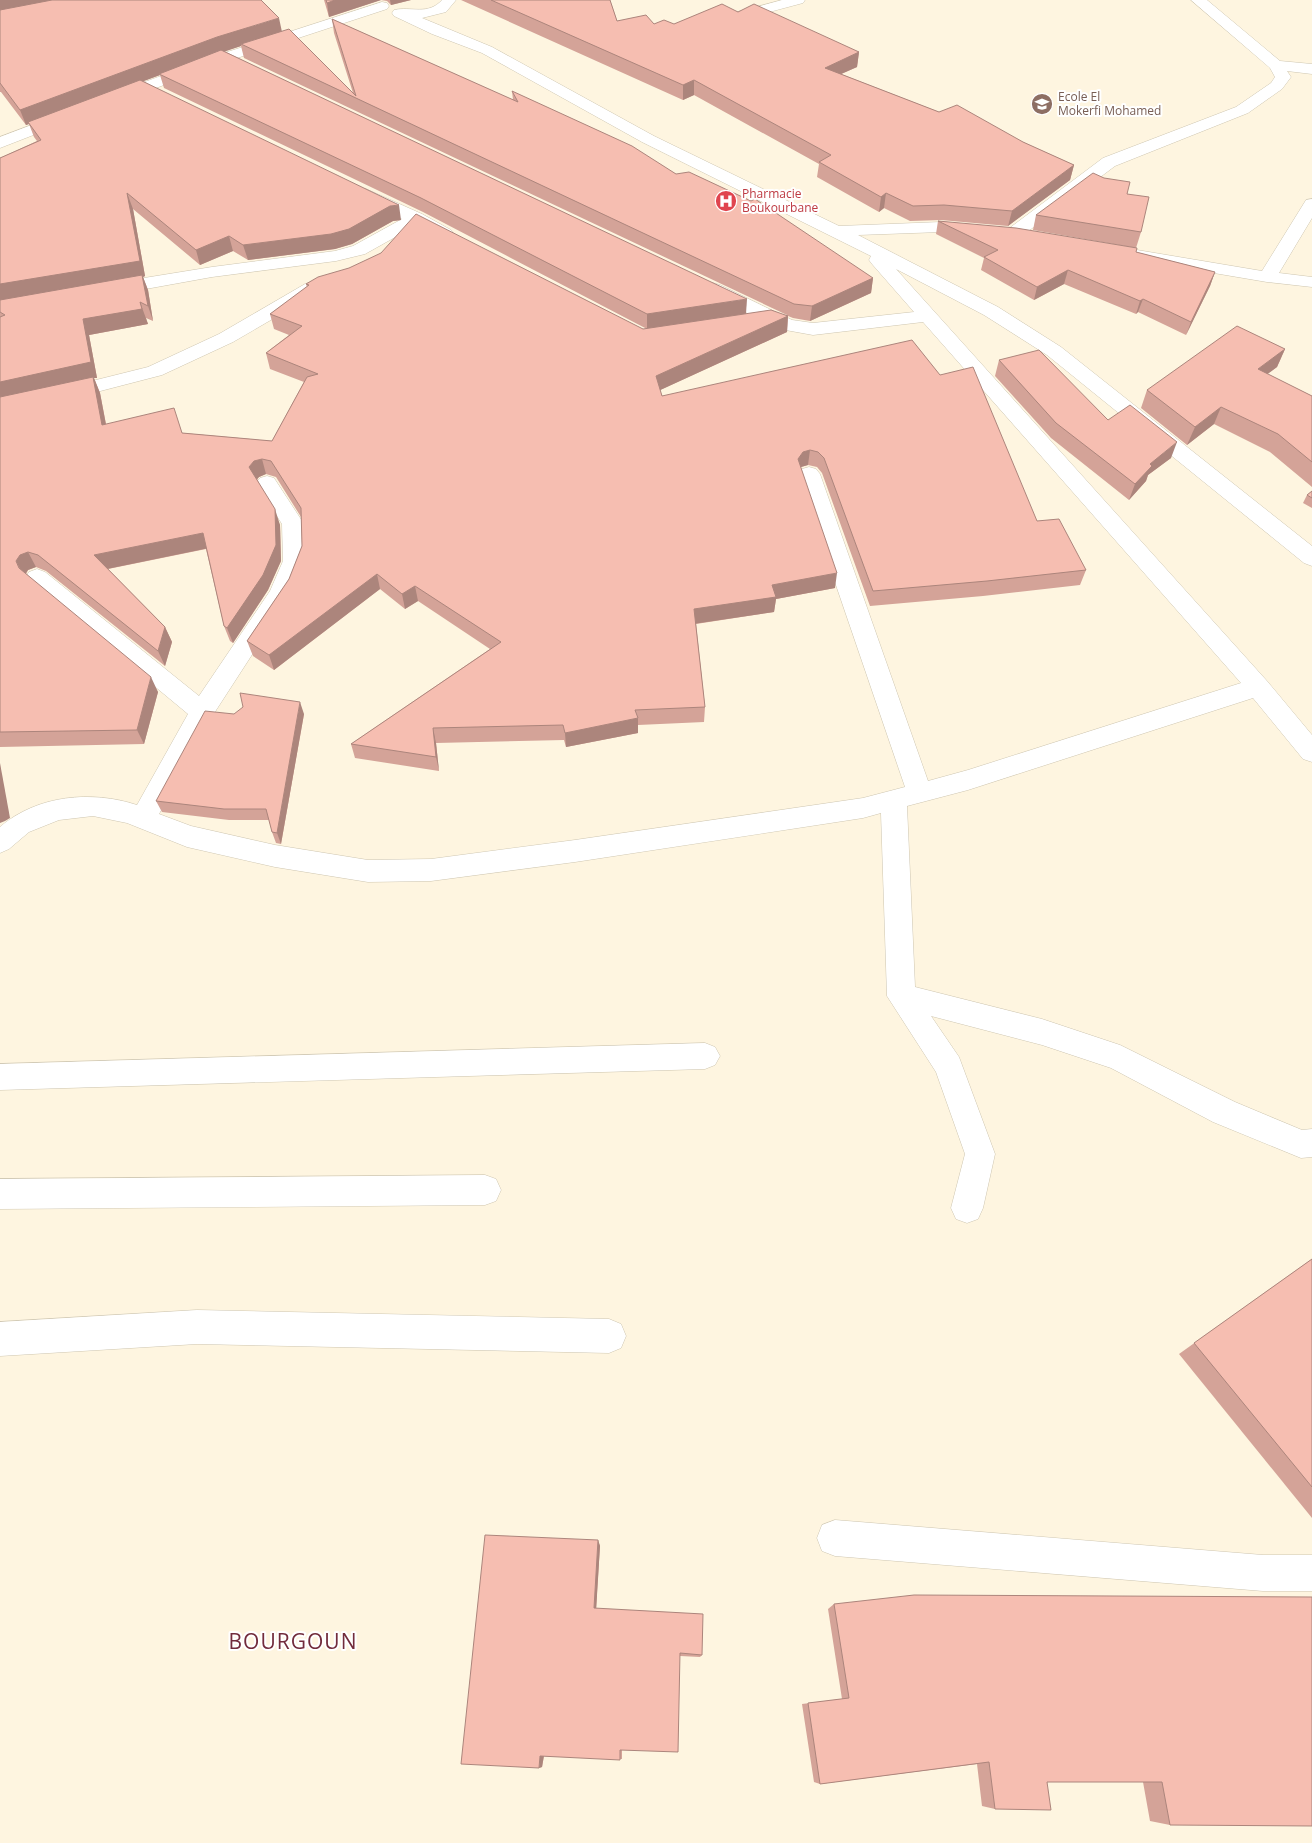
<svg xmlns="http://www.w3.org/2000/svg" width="1312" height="1843" font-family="'Open Sans',sans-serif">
	<rect width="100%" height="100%" fill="#fef5e0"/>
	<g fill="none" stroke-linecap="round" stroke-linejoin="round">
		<g stroke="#cec6b1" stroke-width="1">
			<g id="street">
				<path d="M 442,0 L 456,0 L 446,12 L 422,18 L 492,47 L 654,136 L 839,226 L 941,222 L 981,226 L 984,230 L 981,234 L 975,235 L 941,232 L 858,235 L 998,307 L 1061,347 L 1312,546 L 1312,566 L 1304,563 L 1047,355 L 984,315 L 896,269 L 1267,681 L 1312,735 L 1312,762 L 1303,759 L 1253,698 L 968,790 L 907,806 L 915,987 L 1042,1019 L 1120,1045 L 1235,1102 L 1302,1130 L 1312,1129 L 1312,1157 L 1301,1158 L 1213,1122 L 1111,1068 L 1042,1045 L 931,1016 L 959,1057 L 995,1154 L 983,1208 L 978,1219 L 967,1223 L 956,1219 L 951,1208 L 965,1154 L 936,1072 L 887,996 L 881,813 L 863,818 L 575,862 L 431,881 L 368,882 L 275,867 L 187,847 L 127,823 L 93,816 L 59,820 L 29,832 L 9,849 L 0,853 L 0,827 C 37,795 92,790 137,805 L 188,714 L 29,582 L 26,577 L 29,572 L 37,569 L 45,572 L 199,696 L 270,591 L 283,561 L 282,524 L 256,483 L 260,478 L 267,476 L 274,478 L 304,524 L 305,561 L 292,593 L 211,718 L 159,814 L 191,826 L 275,845 L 368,860 L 431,859 L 575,840 L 863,798 L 905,787 L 798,474 L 802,469 L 809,467 L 816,469 L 820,474 L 928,781 L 968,770 L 1241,683 L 923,322 L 813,335 L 780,329 L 706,293 L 704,289 L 706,285 L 713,283 L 720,285 L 792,320 L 813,323 L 914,312 L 872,264 L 869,260 L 871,256 L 642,142 L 482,53 L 432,34 L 394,16 L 392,13 L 394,10 C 411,6 428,16 442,0 Z"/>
				<polygon points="782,0 805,0 803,3 739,20 734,19 732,16 734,13"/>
				<polygon points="1191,0 1207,0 1280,61 1312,64 1312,74 1287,71 1291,77 1282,89 1248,113 1115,166 1019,238 1013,239 1007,238 1004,234 1007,230 1103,158 1236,107 1271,83 1275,77 1270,68"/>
				<polygon points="382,2 387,3 389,6 387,9 231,60 121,101 109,101 107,98 109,95 221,54"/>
				<polygon points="66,112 72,114 74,117 72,120 0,148 0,137"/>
				<polygon points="366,189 422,214 451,230 454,234 451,238 445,239 439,238 415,226 365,254 336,261 212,277 107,296 100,294 98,290 100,286 107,284 212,267 335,251 353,246 402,219 360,198 357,194 360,190"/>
				<polygon points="1312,199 1312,218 1279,273 1312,277 1312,287 1267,282 1131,259 1125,258 1122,254 1125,250 1131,249 1262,271 1306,200"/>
				<polygon points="312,282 319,284 321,288 319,292 233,342 162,375 81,396 0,413 0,401 80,384 148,367 219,334 305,284"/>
				<polygon points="705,1043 715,1047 720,1056 715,1065 705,1069 0,1090 0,1064"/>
				<polygon points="485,1175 496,1179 501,1190 496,1201 485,1205 0,1209 0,1179"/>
				<polygon points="197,1310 609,1319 621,1324 626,1336 621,1348 609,1353 197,1344 0,1356 0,1322"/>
				<polygon points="835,1520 1263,1555 1312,1555 1312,1591 1263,1591 835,1556 822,1551 817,1538 822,1525"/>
			</g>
		</g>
		<use href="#street" fill="#fff" fill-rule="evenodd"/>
	</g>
	<g fill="#d4a398" fill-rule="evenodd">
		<path d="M 0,0 L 282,31 L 353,93 L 334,33 L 332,19 L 513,100 L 512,91 L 676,174 L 873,278 L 871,293 L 810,321 L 793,318 L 788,316 L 787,332 L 660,390 L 662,396 L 1037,521 L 1086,570 L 1080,585 L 983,596 L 870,606 L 822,473 L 817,467 L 808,465 L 801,467 L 801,468 L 835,588 L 776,599 L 774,612 L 696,624 L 705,707 L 704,722 L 638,725 L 638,733 L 566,747 L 564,740 L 436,743 L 439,771 L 355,758 L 351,744 L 490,649 L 418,601 L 405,609 L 380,589 L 274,670 L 253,656 L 247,641 L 289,579 L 302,546 L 301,517 L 276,477 L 266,474 L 259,477 L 257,479 L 280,525 L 281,561 L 268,590 L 233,643 L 230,641 L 224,626 L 206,549 L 108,569 L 165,627 L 172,642 L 165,666 L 46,571 L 36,567 L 28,570 L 26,574 L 158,692 L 144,744 L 0,747 L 0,158 L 37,141 L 34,137 L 29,124 L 26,125 L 1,92 L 0,92 ZM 241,46 L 244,58 L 787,315 L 746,314 L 224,51 ZM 160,75 L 164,88 L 423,212 L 647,329 L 643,329 L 306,284 L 307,287 L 270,314 L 274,329 L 289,335 L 266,353 L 270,369 L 304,382 L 272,441 L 183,433 L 106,424 L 100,393 L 94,378 L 97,378 L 89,335 L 148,324 L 146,318 L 153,321 L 148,290 L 143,277 L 145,276 L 133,209 L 200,265 L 233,251 L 248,260 L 335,249 L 352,244 L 393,221 L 401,220 L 143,81 Z"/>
		<polygon points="324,0 411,0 391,5 387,1 381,0 329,17"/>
		<polygon points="461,0 610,0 617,21 654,24 674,24 738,12 859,52 857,67 841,74 939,112 1023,142 1074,165 1070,180 1008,226 941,220 910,221 884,208 879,212 817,177 819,164 694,95 683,100"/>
		<polygon points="1127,194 1141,232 1136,248 1033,230 1036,215"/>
		<polygon points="938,221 1136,252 1215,272 1210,286 1186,335 1138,312 1136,314 1064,284 1034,300 981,270 984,258 936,234"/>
		<polygon points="1285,349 1277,367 1267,374 1312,396 1312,487 1270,452 1214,424 1187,445 1141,408 1147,390"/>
		<polygon points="999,360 1108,420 1171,458 1148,475 1146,481 1129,500 1051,438 995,376"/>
		<polygon points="1312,491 1312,508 1303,503 1307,495"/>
		<polygon points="234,714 304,714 281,844 276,843 272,832 269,820 229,820 162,812 156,801"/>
		<polygon points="1312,1259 1312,1518 1179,1354"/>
		<polygon points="598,1540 600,1546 596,1608 702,1655 700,1657 680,1656 622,1750 622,1759 544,1756 542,1767 539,1768"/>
		<polygon points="1312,1597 1170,1825 1150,1821 1143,1782 1047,1782 995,1809 982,1806 977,1764 820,1784 814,1782 802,1704 842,1699 828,1609 834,1604"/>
	</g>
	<g fill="#ac857c">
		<polygon points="0,0 69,0 0,14"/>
		<polygon points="335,0 381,0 329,17 327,3"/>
		<polygon points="390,0 411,0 391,5"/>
		<polygon points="279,18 282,32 241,44 241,46 159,74 160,75 30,124 28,122 29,124 26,125 20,110 217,37"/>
		<polygon points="859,52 857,67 823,82 825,68"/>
		<polygon points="694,80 694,95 683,100 683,85"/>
		<polygon points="1074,165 1070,180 1008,226 1012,211"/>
		<polygon points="127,193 133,209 145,276 143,277 148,290 153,321 148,306 142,277 0,301 0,284"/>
		<polygon points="886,193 884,208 879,212 881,197"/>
		<polygon points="399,205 401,220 393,221 352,244 335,249 248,260 243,245 390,206"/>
		<polygon points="229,236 233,251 200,265 196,250"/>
		<polygon points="1068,270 1064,284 1034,300 1037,287"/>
		<polygon points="1215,272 1210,286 1186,335 1191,322"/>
		<polygon points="873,278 871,293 810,321 812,306"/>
		<polygon points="747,299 746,314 647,329 647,314"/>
		<polygon points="1143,299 1138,312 1136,314 1140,301"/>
		<polygon points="140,302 148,324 89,335 97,378 94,378 100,393 109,441 0,399 0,382 83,319"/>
		<polygon points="788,316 787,332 656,392 656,376"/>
		<polygon points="1285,349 1277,367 1250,387 1258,369"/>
		<polygon points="1221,407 1214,424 1187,445 1195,427"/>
		<polygon points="1177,442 1171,458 1148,475 1146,481 1129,500 1135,484 1150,464"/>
		<polygon points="810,450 808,465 801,467 796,475 798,459 803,452"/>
		<polygon points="262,459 266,474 259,477 254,483 249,467 254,461"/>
		<polygon points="275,509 280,525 281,561 268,590 233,643 227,628"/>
		<polygon points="203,533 209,548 102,570 94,555"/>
		<polygon points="28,552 36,567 28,570 24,576 16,561 20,555"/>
		<polygon points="837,573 835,588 776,599 774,612 693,624 694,609 772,585"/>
		<polygon points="377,574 380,589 274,670 269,655"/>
		<polygon points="415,586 418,601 405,609 402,594"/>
		<polygon points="165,627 172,642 165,666 158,651"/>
		<polygon points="151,677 158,692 144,744 137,730"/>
		<polygon points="300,702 304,714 281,844 277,833"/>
		<polygon points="638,718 638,733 566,747 565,733"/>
		<polygon points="433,728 436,743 439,771 436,757"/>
		<polygon points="0,763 10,818 5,821 0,823"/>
		<polygon points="598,1540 600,1546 596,1612 594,1608"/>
		<polygon points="544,1755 542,1767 539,1768 540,1756"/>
	</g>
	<g fill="#f6beb1" stroke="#ac857c">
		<polygon points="52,0 261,0 279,18 217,37 20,110 0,83 0,10"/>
		<polygon points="326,0 335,0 327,3"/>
		<polygon points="491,0 610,0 617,21 646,15 654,24 664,20 674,24 722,4 738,12 754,4 859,52 825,68 939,112 957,105 1023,142 1074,165 1012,211 944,205 913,206 886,193 881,197 819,162 831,155 694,80 683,85"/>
		<polygon points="332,19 518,102 512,91 632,146 676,174 689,172 751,201 755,199 873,278 812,306 794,304 241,44 289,29 356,96"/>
		<polygon points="221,50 747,299 647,314 421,198 159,74"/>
		<polygon points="140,80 399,205 390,206 349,229 331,234 243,245 229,236 196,250 127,193 140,261 0,284 0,158 41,140 28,122"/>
		<polygon points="1093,173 1104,178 1130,182 1127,194 1149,197 1141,232 1036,215"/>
		<polygon points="416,214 643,329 771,310 788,316 656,376 662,396 912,340 940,375 973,367 1037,521 1059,519 1086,570 987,581 873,591 824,458 818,452 810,450 803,452 798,459 837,573 772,585 776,597 694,609 705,707 635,710 638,718 565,733 563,725 433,728 436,757 351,744 501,642 415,586 402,594 377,574 269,655 247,641 289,579 302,546 301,508 271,461 262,459 254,461 249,467 275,509 276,545 263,575 227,628 224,626 203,533 94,555 165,627 158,651 38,555 28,552 20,555 16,561 19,568 151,677 137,730 0,732 0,397 93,377 102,425 174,408 182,433 272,441 307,377 318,374 266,353 302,326 270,314 309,285 306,284 318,277 349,268 381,253"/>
		<polygon points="938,221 1016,228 1137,248 1136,252 1215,272 1191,322 1143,299 1140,301 1068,270 1037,287 984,257 998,250"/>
		<polygon points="142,275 148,306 140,302 142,309 83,319 91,362 0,382 0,317 5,315 0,312 0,300"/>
		<polygon points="1237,326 1285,349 1258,369 1312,396 1312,462 1278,434 1221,407 1195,427 1147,390"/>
		<polygon points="1039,350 1108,420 1130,405 1177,442 1150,464 1152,466 1135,484 1056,423 999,360"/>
		<polygon points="1312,491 1312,498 1307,495"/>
		<polygon points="240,693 300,702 277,833 272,832 266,809 224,809 156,801 205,711 234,714 243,707"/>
		<polygon points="1312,1259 1312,1487 1194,1343"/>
		<polygon points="485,1535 598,1540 594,1608 703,1614 702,1655 680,1653 678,1752 620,1750 620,1760 540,1756 539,1768 461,1764"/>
		<polygon points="914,1595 1312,1597 1312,1826 1170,1825 1162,1782 1047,1782 1051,1810 995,1809 989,1762 820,1784 808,1703 849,1698 834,1604"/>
	</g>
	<defs>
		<g id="school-disc" transform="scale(1.125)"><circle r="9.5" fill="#8d6e63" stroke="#fff"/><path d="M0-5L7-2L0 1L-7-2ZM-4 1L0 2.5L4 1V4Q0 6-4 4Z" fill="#fff"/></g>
		<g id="hospital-disc" transform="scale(1.125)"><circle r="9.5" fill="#e0444e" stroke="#fff"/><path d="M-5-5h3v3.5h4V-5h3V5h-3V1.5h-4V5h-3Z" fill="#fff"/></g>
	</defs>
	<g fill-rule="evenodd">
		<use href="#school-disc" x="1042" y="104"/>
		<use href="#hospital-disc" x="726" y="201"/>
	</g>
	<g text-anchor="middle" stroke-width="4" stroke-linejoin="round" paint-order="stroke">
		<g font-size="12" fill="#785e54" stroke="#fff" text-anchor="start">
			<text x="1058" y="101">Ecole El<tspan x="1058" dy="14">Mokerfi Mohamed</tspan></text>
		</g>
		<g font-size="12" fill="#be3a42" stroke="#fff" text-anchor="start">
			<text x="742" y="198">Pharmacie<tspan x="742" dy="14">Boukourbane</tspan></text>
		</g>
		<g font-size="21" letter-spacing="1" fill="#722c3c" stroke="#fff">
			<text x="293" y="1649">BOURGOUN</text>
		</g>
	</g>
</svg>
